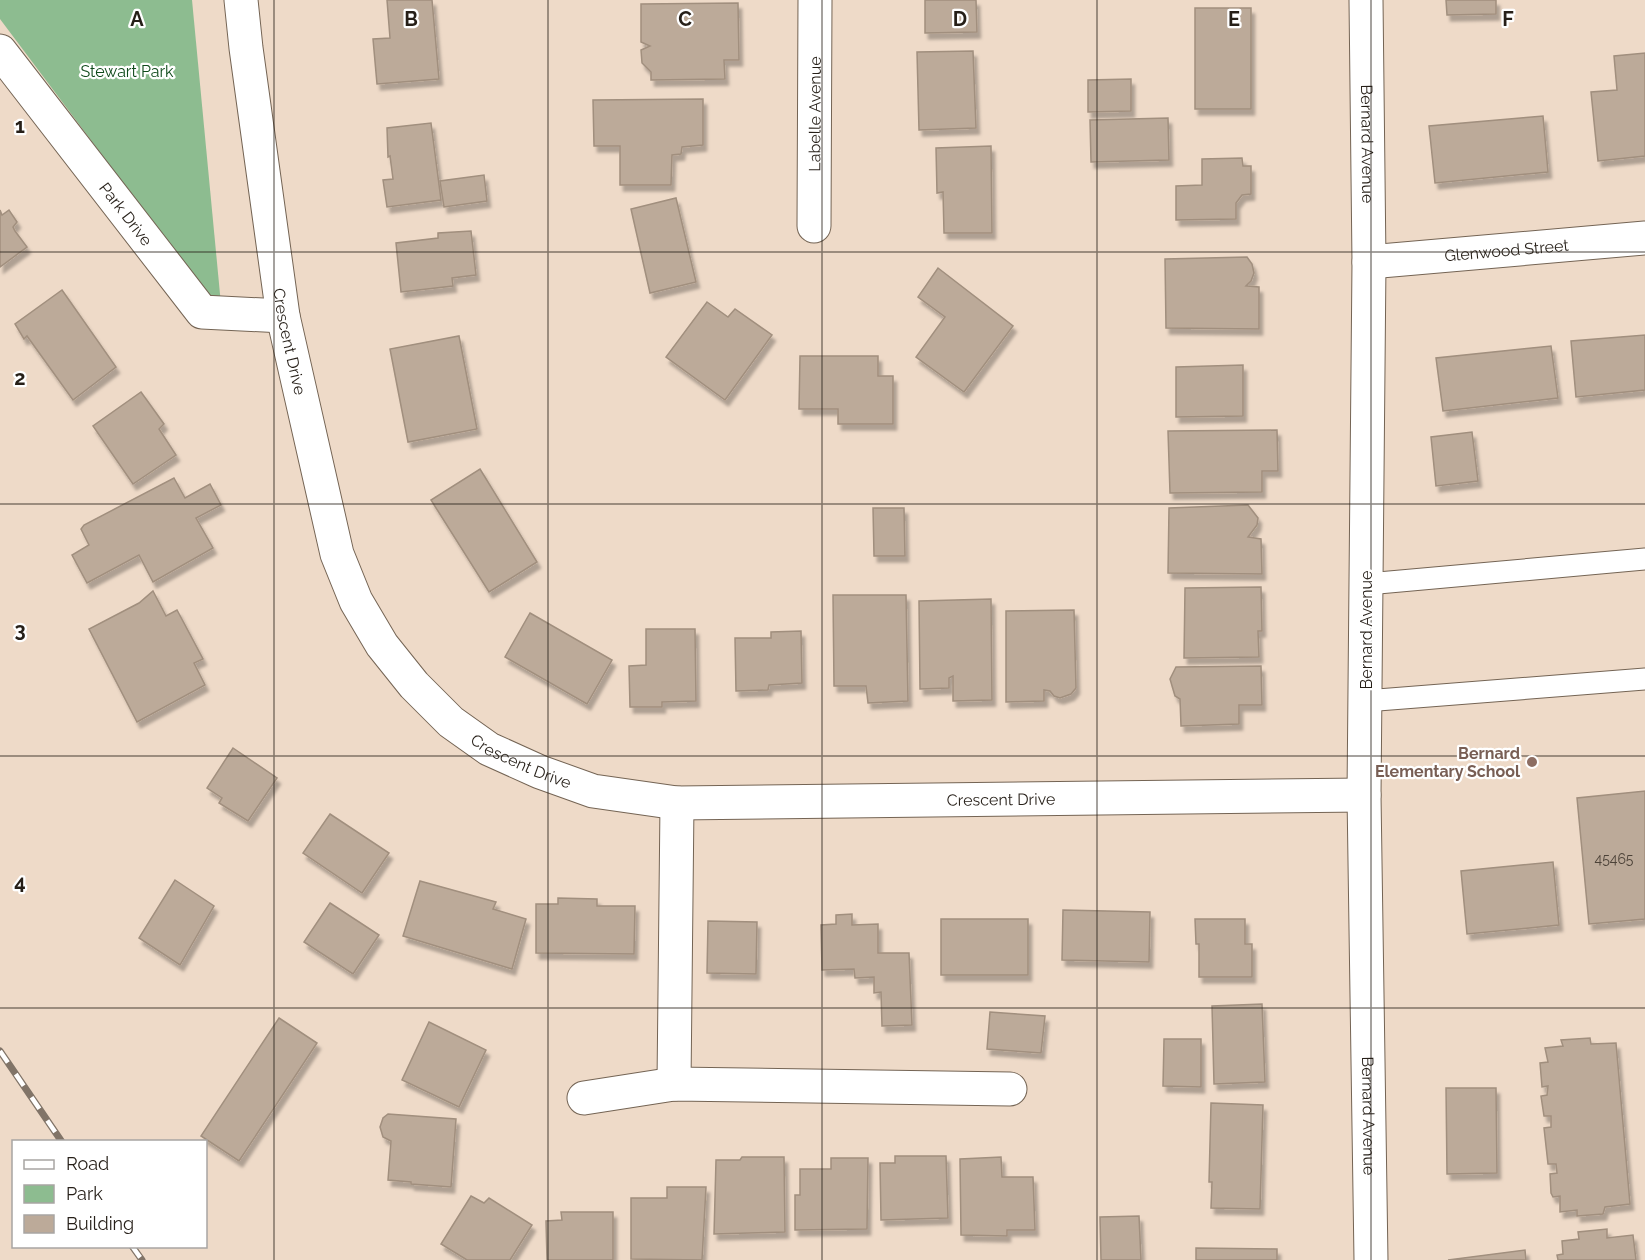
<svg xmlns="http://www.w3.org/2000/svg" width="1645" height="1260" font-family="Raleway,sans-serif">
	<defs>
		<filter id="shadow"><feDropShadow dx="3.5" dy="6" stdDeviation="1.5" flood-color="#0004"/></filter>
	</defs>
	<rect width="100%" height="100%" fill="#eedac8"/>
	<polygon fill="#8dbc90" points="0,0 192,0 222,315 0,19"/>
	<g fill="#bcaa99" stroke="#a18f7e" stroke-width="1.5" filter="url(#shadow)">
		<polygon points="387,0 432,0 439,79 377,84 373,39 390,38"/>
		<polygon points="925,0 976,0 977,32 925,33"/>
		<polygon points="1446,0 1496,0 1496,14 1447,15"/>
		<polygon points="738,3 739,60 724,60 725,79 651,80 651,72 642,63 641,50 650,46 641,42 641,4"/>
		<rect x="1195" y="8" width="56" height="101"/>
		<polygon points="973,51 976,128 919,130 917,52"/>
		<polygon points="1645,53 1645,156 1598,161 1591,92 1617,90 1614,56"/>
		<polygon points="1131,79 1131,111 1088,112 1088,80"/>
		<polygon points="703,99 703,145 682,147 681,154 672,155 671,185 620,185 620,146 594,146 593,100"/>
		<polygon points="1543,116 1548,172 1435,183 1429,126"/>
		<polygon points="1168,118 1169,160 1091,162 1090,120"/>
		<polygon points="431,123 441,200 387,207 383,180 393,179 390,156 388,157 387,128"/>
		<polygon points="991,146 992,233 944,233 943,192 937,193 936,148"/>
		<polygon points="1242,158 1243,166 1251,166 1251,194 1242,195 1236,203 1236,219 1176,220 1176,186 1202,185 1202,159"/>
		<polygon points="484,175 487,201 444,207 440,181"/>
		<polygon points="676,198 696,282 650,293 631,209"/>
		<polygon points="0,210 2,215 9,210 17,222 13,227 15,231 27,247 0,267"/>
		<polygon points="471,231 476,275 452,278 453,286 401,292 396,243 438,238 438,233"/>
		<polygon points="1247,257 1252,264 1254,273 1251,281 1246,286 1259,287 1259,329 1166,328 1165,259"/>
		<polygon points="938,268 1013,326 964,392 916,357 945,317 918,297"/>
		<polygon points="62,290 116,367 73,400 27,336 24,339 15,324"/>
		<polygon points="707,302 728,317 735,309 772,335 725,400 666,357"/>
		<polygon points="1645,335 1645,390 1576,397 1571,341"/>
		<polygon points="459,336 477,429 408,442 390,349"/>
		<polygon points="1551,346 1558,398 1443,411 1436,358"/>
		<polygon points="800,356 878,356 878,376 893,376 893,424 838,424 838,409 799,409"/>
		<polygon points="1243,365 1243,416 1176,417 1176,367"/>
		<polygon points="141,392 164,424 159,429 176,455 133,484 93,426"/>
		<polygon points="1277,430 1278,471 1262,471 1262,492 1170,493 1168,431"/>
		<polygon points="1472,432 1478,481 1436,486 1431,437"/>
		<polygon points="480,469 537,562 489,592 431,500"/>
		<polygon points="174,478 185,498 210,484 221,505 196,518 213,548 153,582 139,555 87,583 72,555 89,545 81,529 84,525"/>
		<polygon points="1248,505 1258,518 1257,525 1248,537 1261,539 1262,574 1168,573 1169,508"/>
		<polygon points="873,508 904,508 905,556 874,556"/>
		<polygon points="1261,587 1262,631 1258,631 1259,657 1184,658 1185,588"/>
		<polygon points="153,591 166,616 177,610 203,659 194,663 205,685 137,722 89,629 139,603"/>
		<polygon points="833,595 906,595 908,701 868,703 866,686 834,686"/>
		<polygon points="991,599 992,700 953,701 953,676 949,678 949,688 920,689 919,601"/>
		<polygon points="1074,610 1076,688 1071,694 1060,698 1054,696 1050,691 1044,690 1044,701 1006,702 1006,611"/>
		<polygon points="530,613 612,660 587,704 505,657"/>
		<polygon points="646,629 695,629 696,701 662,702 662,707 630,707 629,666 646,665"/>
		<polygon points="801,631 802,683 769,685 768,690 736,691 735,638 771,638 771,632"/>
		<polygon points="1261,666 1262,705 1239,705 1239,724 1181,726 1180,699 1175,696 1170,679 1176,667"/>
		<polygon points="233,748 277,778 248,821 219,803 222,798 207,788"/>
		<polygon points="1645,791 1645,919 1589,924 1577,798"/>
		<polygon points="330,814 389,853 362,893 303,853"/>
		<polygon points="1553,862 1559,925 1467,934 1461,871"/>
		<polygon points="175,880 214,906 180,965 139,938"/>
		<polygon points="420,881 496,902 493,909 526,919 512,969 403,936"/>
		<polygon points="558,898 597,899 597,906 635,906 634,954 536,953 536,904 558,904"/>
		<polygon points="330,903 379,935 353,974 304,942"/>
		<polygon points="1063,910 1150,912 1149,962 1062,960"/>
		<polygon points="852,914 852,925 878,924 878,953 909,953 912,1025 882,1026 881,992 874,993 874,977 855,978 854,969 822,970 821,925 836,924 836,915"/>
		<rect x="941" y="919" width="87" height="56"/>
		<polygon points="1195,919 1245,919 1245,944 1252,944 1252,977 1199,977 1199,944 1196,944"/>
		<polygon points="708,921 757,922 756,974 707,973"/>
		<polygon points="1262,1004 1265,1082 1214,1084 1212,1006"/>
		<polygon points="990,1012 1045,1016 1041,1053 987,1049"/>
		<polygon points="279,1018 317,1043 239,1161 201,1136"/>
		<polygon points="429,1022 486,1050 459,1107 402,1080"/>
		<polygon points="1590,1038 1591,1044 1616,1043 1630,1204 1605,1207 1603,1214 1577,1216 1577,1210 1560,1212 1560,1196 1553,1197 1551,1193 1550,1174 1557,1173 1556,1164 1548,1164 1544,1128 1551,1127 1551,1116 1544,1116 1541,1096 1547,1095 1548,1086 1542,1087 1540,1063 1548,1062 1545,1048 1563,1046 1561,1040"/>
		<polygon points="1164,1039 1201,1039 1201,1087 1163,1086"/>
		<polygon points="1446,1088 1496,1088 1497,1173 1447,1174"/>
		<polygon points="1211,1103 1263,1105 1260,1209 1211,1208 1212,1182 1209,1182"/>
		<polygon points="388,1114 456,1119 451,1187 411,1184 411,1182 388,1180 391,1141 383,1137 380,1127 383,1118"/>
		<polygon points="895,1156 946,1156 948,1218 881,1220 880,1163 895,1163"/>
		<polygon points="742,1157 784,1157 785,1232 714,1234 716,1160 740,1160"/>
		<polygon points="1001,1157 1002,1177 1033,1177 1035,1230 1007,1230 1007,1236 961,1235 960,1159"/>
		<polygon points="831,1158 868,1158 867,1229 795,1230 795,1195 800,1195 800,1169 831,1169"/>
		<polygon points="667,1187 706,1187 702,1260 631,1259 631,1198 667,1198"/>
		<polygon points="471,1196 484,1203 489,1198 532,1225 510,1260 467,1260 441,1244"/>
		<polygon points="561,1212 613,1212 613,1260 547,1260 546,1221 562,1220"/>
		<polygon points="1139,1216 1141,1260 1101,1260 1100,1217"/>
		<polygon points="1607,1229 1607,1238 1633,1235 1636,1260 1558,1260 1557,1255 1563,1254 1562,1241 1579,1239 1578,1232"/>
		<polygon points="1196,1248 1277,1249 1277,1260 1196,1260"/>
		<polygon points="1525,1250 1526,1260 1448,1260"/>
	</g>
	<g fill="none" stroke-linecap="round" stroke-linejoin="round">
		<g stroke="#746454" stroke-width="23">
			<g id="lane">
				<polyline points="1367,584 1645,559"/>
				<polyline points="1365,701 1645,679"/>
			</g>
		</g>
		<g stroke="#746454" stroke-width="35">
			<g id="street">
				<path id="s1" d="M 241,0 L 246,48 L 283,316 L 337,554 L 356,601 L 382,645 L 414,685 L 451,722 L 489,749 L 540,772 L 593,791 L 677,803 L 1364,795"/>
				<path id="s2" d="M 1366,0 L 1369,262 L 1364,795 L 1371,1260"/>
				<path id="s3" d="M 0,51 L 202,312 L 283,316"/>
				<path id="s4" d="M 814,226 L 815,0"/>
				<path id="s5" d="M 1369,262 L 1645,238"/>
				<polyline points="674,1084 677,803"/>
				<polyline points="584,1098 674,1084 1010,1089"/>
			</g>
		</g>
		<use href="#lane" stroke="#fff" stroke-width="21"/>
		<use href="#street" stroke="#fff" stroke-width="33"/>
		<g stroke="#817468" stroke-width="7">
			<g id="rail">
				<polyline points="0,1051 62,1142"/>
				<polyline points="132,1246 142,1260"/>
			</g>
		</g>
		<use href="#rail" stroke="#fff" stroke-width="4.5" stroke-dasharray="14" stroke-linecap="butt"/>
	</g>
	<path fill="none" stroke="#261f18" stroke-width="1.5" stroke-opacity="0.55" d="M 274,0 L 274,1260M 548,0 L 548,1260M 822,0 L 822,1260M 1097,0 L 1097,1260M 1371,0 L 1371,1260M 0,252 L 1645,252M 0,504 L 1645,504M 0,756 L 1645,756M 0,1008 L 1645,1008"/>
	<circle fill="#8d6e63" stroke="#fff" stroke-width="2" cx="1532" cy="762" r="6"/>
	<g text-anchor="middle" stroke-width="4.5" stroke-linejoin="round" paint-order="stroke">
		<g font-size="14" fill="#4c4238">
			<text x="1614" y="864">45465</text>
		</g>
		<g font-size="16" fill="#0f4a1b" stroke="#fff">
			<text x="127" y="77">Stewart Park</text>
		</g>
		<g font-size="16" fill="#261f18" stroke="#fff">
			<text dy="6" stroke="none"><textPath href="#s4" startOffset="112">Labelle Avenue</textPath></text>
			<text dy="6" stroke="none"><textPath href="#s2" startOffset="144">Bernard Avenue</textPath></text>
			<text dy="6" stroke="none"><textPath href="#s3" startOffset="206">Park Drive</textPath></text>
			<text dy="6" stroke="none"><textPath href="#s5" startOffset="138">Glenwood Street</textPath></text>
			<text dy="6" stroke="none"><textPath href="#s1" startOffset="345">Crescent Drive</textPath></text>
			<text transform="translate(1366 630) rotate(-90)" y="6">Bernard Avenue</text>
			<text dy="6" stroke="none"><textPath href="#s1" startOffset="849">Crescent Drive</textPath></text>
			<text dy="6" stroke="none"><textPath href="#s1" startOffset="1336">Crescent Drive</textPath></text>
			<text dy="6" stroke="none"><textPath href="#s2" startOffset="1116">Bernard Avenue</textPath></text>
		</g>
		<g font-size="16" font-weight="bold" fill="#785e54" stroke="#fff" text-anchor="end">
			<text x="1520" y="759">Bernard<tspan x="1520" dy="18">Elementary School</tspan></text>
		</g>
	</g>
	<g font-size="20" text-anchor="middle" font-weight="bold" fill="#261f18" stroke="#fff" stroke-width="4.5" stroke-linejoin="round" paint-order="stroke">
		<text x="137" y="26">A</text>
		<text x="411" y="26">B</text>
		<text x="685" y="26">C</text>
		<text x="960" y="26">D</text>
		<text x="1234" y="26">E</text>
		<text x="1508" y="26">F</text>
		<text x="20" y="133">1</text>
		<text x="20" y="385">2</text>
		<text x="20" y="637">3</text>
		<text x="20" y="889">4</text>
	</g>
	<rect x="12" y="1140" width="195" height="108" fill="#ffffff" stroke="#a8a5a3" stroke-width="1.5"/>
	<rect x="24" y="1160" width="30" height="9" fill="#ffffff" stroke="#a8a5a3" stroke-width="1.5"/>
	<text x="66" y="1170" font-size="18" fill="#261f18">Road</text>
	<rect x="24" y="1185" width="30" height="18" fill="#8dbc90" stroke="#a8a5a3" stroke-width="1.5"/>
	<text x="66" y="1200" font-size="18" fill="#261f18">Park</text>
	<rect x="24" y="1215" width="30" height="18" fill="#bcaa99" stroke="#a8a5a3" stroke-width="1.5"/>
	<text x="66" y="1230" font-size="18" fill="#261f18">Building</text>
</svg>
